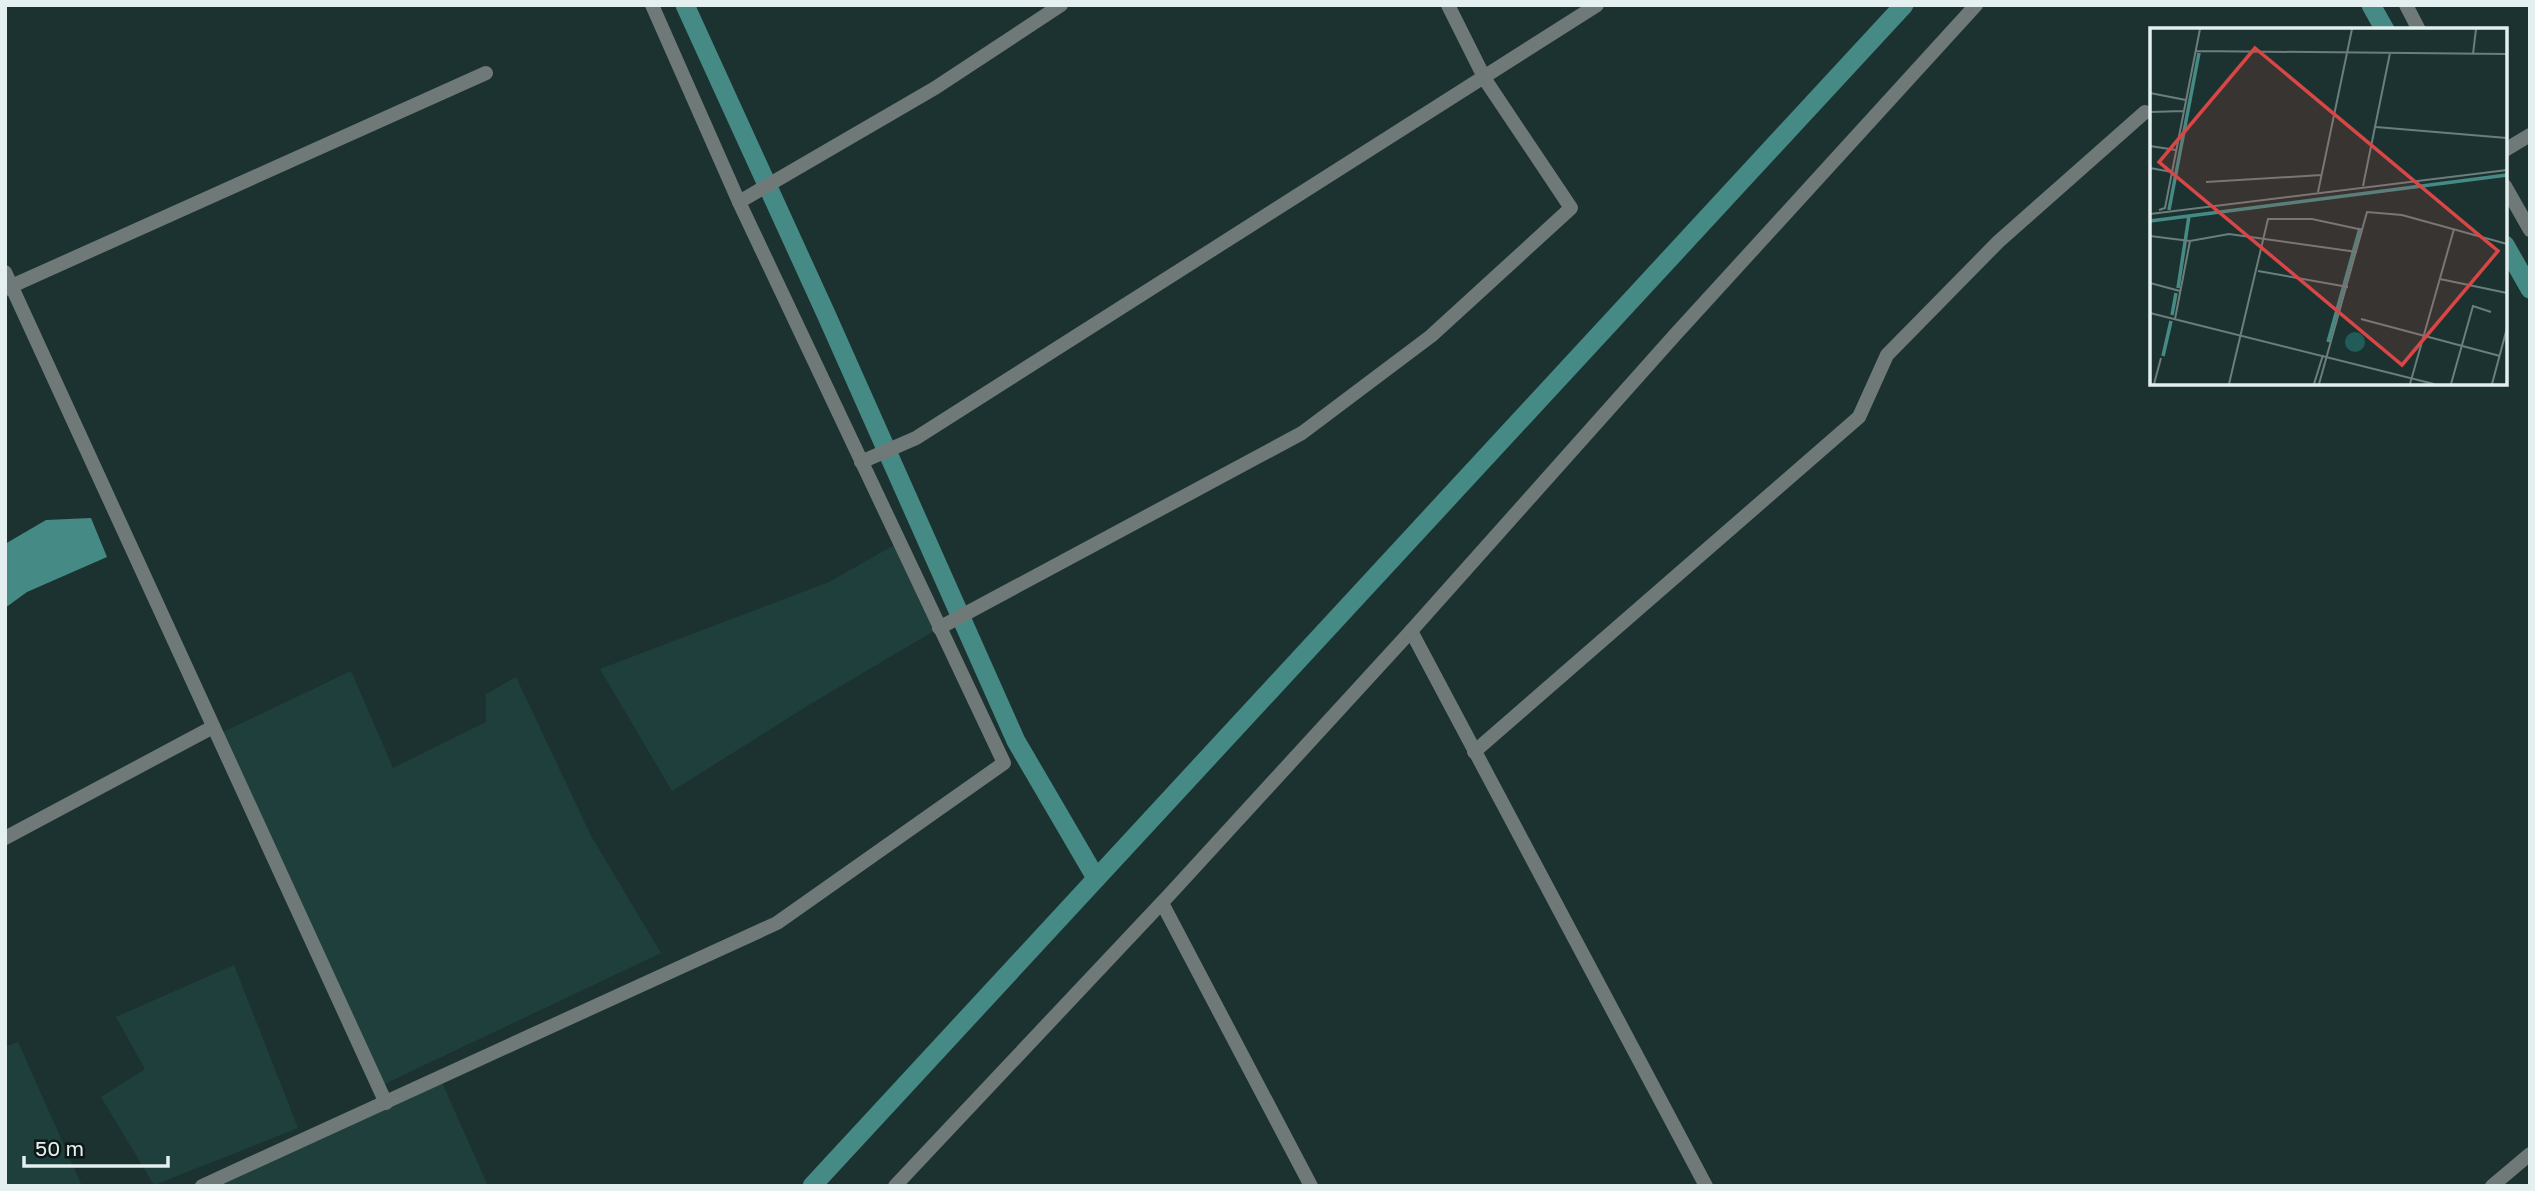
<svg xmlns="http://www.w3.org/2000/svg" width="2535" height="1191" font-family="'Golos Text',sans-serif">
	<rect width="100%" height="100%" fill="#1c3230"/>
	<g fill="#1f3f3d">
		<polygon points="898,543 939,628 812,703 672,791 600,669 829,582"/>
		<polygon points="351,671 393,768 486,722 486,694 516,677 591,836 661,953 378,1087 217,735"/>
		<polygon points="234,965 298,1128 154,1185 101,1097 145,1069 116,1017"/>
		<polygon points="18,1042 82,1186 5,1186 5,1047"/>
		<polygon points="440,1078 488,1186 202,1186"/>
	</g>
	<polygon fill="#458a85" points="91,518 107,557 27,592 5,608 5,544 46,520"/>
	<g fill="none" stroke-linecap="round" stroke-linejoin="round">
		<g stroke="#458a85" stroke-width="19">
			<polyline points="685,5 826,314 1016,741 1096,878"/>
			<polyline points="2371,5 2385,30"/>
			<polyline points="2505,245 2530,289"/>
			<polyline points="812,1186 1904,5"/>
		</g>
		<g stroke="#6e7978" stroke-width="14">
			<polyline points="2406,5 2419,30"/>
			<polyline points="2505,150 2530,135"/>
			<polyline points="2505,186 2530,230"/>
			<polyline points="739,202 935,88 1061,5"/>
			<polyline points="5,272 386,1103"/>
			<polyline points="5,289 486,73"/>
			<polyline points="861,462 916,438 1597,5"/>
			<polyline points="939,628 1302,433 1431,336 1571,208 1486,81 1448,5"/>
			<polyline points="1411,631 1706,1186"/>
			<polyline points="1474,752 1859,417 1887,355 1998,242 2145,112"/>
			<polyline points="5,838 213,727"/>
			<polyline points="1162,903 1311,1186"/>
			<polyline points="202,1186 777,923 1004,763 739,202 652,5"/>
			<polyline points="895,1186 1170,894 1411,631 1674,336 1976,5"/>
			<polyline points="2492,1186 2530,1154"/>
		</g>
	</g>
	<g transform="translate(2150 28)">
		<rect width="357" height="357" fill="#1c3230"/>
		<path d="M195 314a10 10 0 1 1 20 0a10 10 0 1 1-20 0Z" fill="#215c58"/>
		<path fill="none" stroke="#458a85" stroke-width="3.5" d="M 19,182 L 49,25M 0,193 L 357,147M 28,260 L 39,188M 22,287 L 26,265M 178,314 L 210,200M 13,328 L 21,293"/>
		<path fill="none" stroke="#6c7e7c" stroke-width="2" d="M 46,23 L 357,26M 323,26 L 326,1M 0,65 L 36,72M 0,84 L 34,83M 226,99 L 357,110M 0,118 L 26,122M 0,140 L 22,144M 56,154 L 171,147M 213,158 L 240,25M 168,164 L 202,1M 9,182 L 15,180 L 50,1M 0,186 L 357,142M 0,208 L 40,213 L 79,206 L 207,224M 108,243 L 198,259M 290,251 L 357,265M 0,255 L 30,263M 0,285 L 284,356M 25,291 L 40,213M 211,291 L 350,328M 4,356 L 11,330M 79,356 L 118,191 L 162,191 L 213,202M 164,356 L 173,327M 169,356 L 217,184 L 252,187 L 357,216M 260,356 L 304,201M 301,356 L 323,278 L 341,284M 342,356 L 357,300"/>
		<path fill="#d84646" fill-opacity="0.15" stroke="#d84646" stroke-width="3.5" d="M 105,20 L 348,223 L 252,337 L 9,134 Z"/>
		<rect width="357" height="357" fill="none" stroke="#e3f0ef" stroke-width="3.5"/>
	</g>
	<rect width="2535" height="1191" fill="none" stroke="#e3f0ef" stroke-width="14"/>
	<path d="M24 1156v10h144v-10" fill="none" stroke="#e3f0ef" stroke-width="3.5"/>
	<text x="35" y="1156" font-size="21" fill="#e3f0ef" stroke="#0e1817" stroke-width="5" paint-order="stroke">50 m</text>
</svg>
